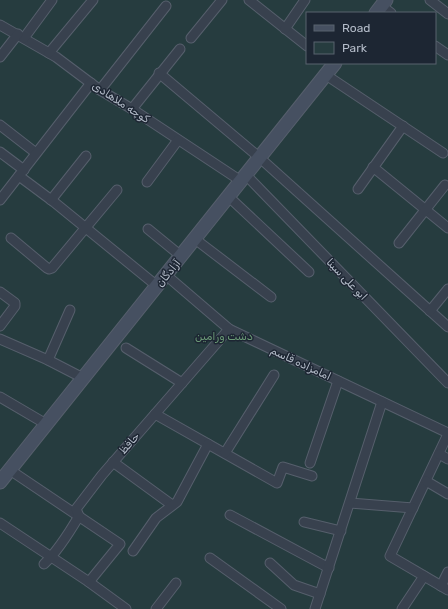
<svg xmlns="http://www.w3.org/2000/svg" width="448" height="609" font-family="Rubik,'Noto Naskh Arabic',sans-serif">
	<rect width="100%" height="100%" fill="#242f3e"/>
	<path fill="#263c3f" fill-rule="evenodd" d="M 0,0 L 448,0 L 448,609 L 0,609 ZM 307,13 L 435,13 L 435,63 L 307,63 Z"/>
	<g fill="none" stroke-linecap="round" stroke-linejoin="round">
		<g stroke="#565f6c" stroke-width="11">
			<g id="street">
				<polyline points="249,0 307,46"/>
				<polyline points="430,0 448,14"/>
				<polyline points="382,6 391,13"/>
				<polyline points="0,25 56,57 100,90 132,109 241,181"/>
				<polyline points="285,29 305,0"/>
				<polyline points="24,38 52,0"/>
				<polyline points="191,38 222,0"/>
				<polyline points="435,46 448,55"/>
				<polyline points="49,53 93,0"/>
				<polyline points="0,57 18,34"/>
				<polyline points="159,73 260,158 448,327"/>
				<polyline points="326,75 443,153"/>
				<polyline points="100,90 166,6"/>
				<polyline points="132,109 180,49"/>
				<polyline points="0,125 36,153"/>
				<polyline points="0,152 24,170"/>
				<polyline points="373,167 448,228"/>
				<polyline points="246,175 448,383"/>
				<polyline points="19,176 54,202 157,286"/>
				<polyline points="147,182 178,140"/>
				<polyline points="358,189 403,126"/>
				<polyline points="229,197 309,272"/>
				<polyline points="0,200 91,83"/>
				<polyline points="51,200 86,156"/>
				<polyline points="148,229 181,256"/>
				<polyline points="11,238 47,268 49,269 52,268 117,190"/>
				<polyline points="195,239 271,297"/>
				<polyline points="399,243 445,185"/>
				<polyline points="166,275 229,329 448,433"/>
				<polyline points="0,292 15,303 15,306 0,326"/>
				<polyline points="430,311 448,289"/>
				<polyline points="0,339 48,360 83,378"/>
				<polyline points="126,348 182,383"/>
				<polyline points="48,360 70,310"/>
				<polyline points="0,397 46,424"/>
				<polyline points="155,414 277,483 283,467 312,476"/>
				<polyline points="448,434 390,556 448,590"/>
				<polyline points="225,453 274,375"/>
				<polyline points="439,454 448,459"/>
				<polyline points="113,462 172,505"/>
				<polyline points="310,463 338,381"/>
				<polyline points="10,470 120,544 89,582"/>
				<polyline points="426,481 448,494"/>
				<polyline points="350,503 413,508"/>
				<polyline points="230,515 329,568"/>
				<polyline points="304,522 341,531"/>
				<polyline points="0,523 89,582 126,609"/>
				<polyline points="133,551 156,518 177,502 208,444"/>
				<polyline points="210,558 281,609"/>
				<polyline points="270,563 294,585 320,594"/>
				<path d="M 44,564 C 58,551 69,533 79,516 L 76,509 L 102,475 L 229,329"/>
				<polyline points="441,586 448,572"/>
				<polyline points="156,609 176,583"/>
				<polyline points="315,609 382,402"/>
				<polyline points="402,609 424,576"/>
			</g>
		</g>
		<g stroke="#565f6c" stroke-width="15">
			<g id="secondary">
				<polyline points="376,13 386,0"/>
				<polyline points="0,482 335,63"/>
			</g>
		</g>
		<use href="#street" stroke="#38414e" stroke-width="9"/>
		<use href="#secondary" stroke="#465061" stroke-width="13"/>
	</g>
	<g text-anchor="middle" stroke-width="3" stroke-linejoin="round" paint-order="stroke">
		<g font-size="11" fill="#b4bcc9" stroke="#1d2633">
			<text transform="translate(121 102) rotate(33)" y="4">کوچه ملاهادی</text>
			<text transform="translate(168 273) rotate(-51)" y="4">آزادگان</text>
			<text transform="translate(347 279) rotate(46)" y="4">ابو علی سینا</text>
			<text transform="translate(301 363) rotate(25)" y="4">امامزاده قاسم</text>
			<text transform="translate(129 443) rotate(-49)" y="4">حافظ</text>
		</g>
		<g font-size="11" fill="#6b9a76" stroke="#1d2633">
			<text x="224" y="340">دشت ورامین</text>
		</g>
	</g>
	<rect x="306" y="12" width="130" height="52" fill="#1d2633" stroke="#59626f"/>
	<rect x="314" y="25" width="20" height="6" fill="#465061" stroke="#59626f"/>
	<text x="342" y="32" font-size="12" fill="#b4bcc9">Road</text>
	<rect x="314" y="42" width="20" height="12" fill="#263c3f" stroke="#59626f"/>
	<text x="342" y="52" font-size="12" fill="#b4bcc9">Park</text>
</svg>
